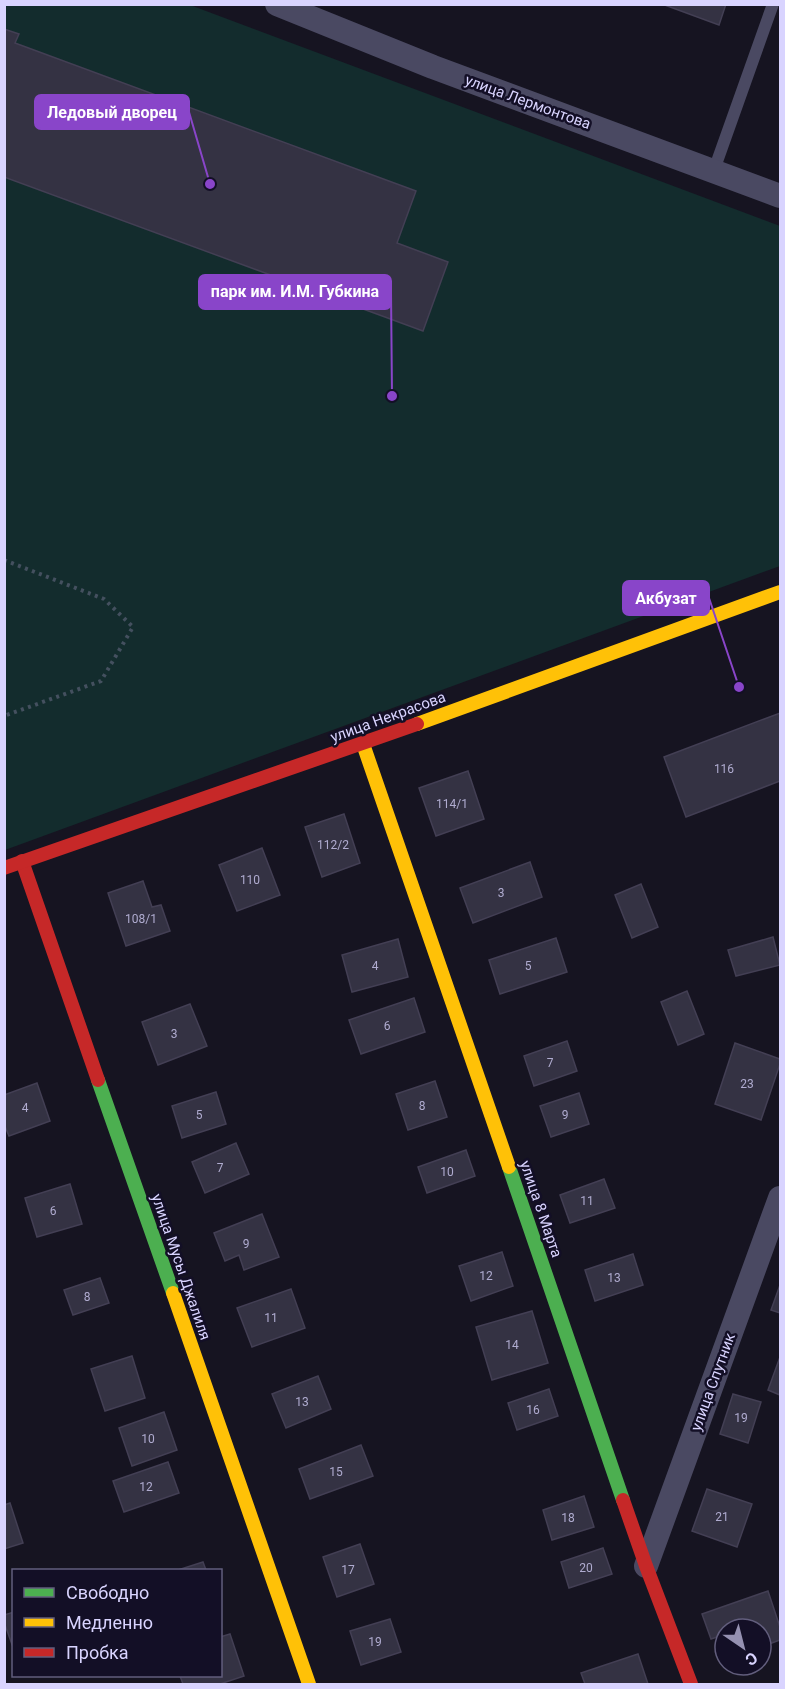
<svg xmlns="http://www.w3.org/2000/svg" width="785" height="1689" font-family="Roboto,sans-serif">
	<rect width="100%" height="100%" fill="#161421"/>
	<polygon fill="#132c2d" points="4,5 190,5 780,226 780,566 5,850"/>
	<g fill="#343243" stroke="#433f54" stroke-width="1.5">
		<polygon points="662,4 726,4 719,25"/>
		<polygon points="4,29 19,34 15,43 416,191 397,243 448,262 423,331 4,177"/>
		<polygon points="780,713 780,781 686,817 664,757"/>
		<polygon points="468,771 484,819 436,836 419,788"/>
		<polygon points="344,814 360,863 322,877 305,827"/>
		<polygon points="262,848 280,895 237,911 219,865"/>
		<polygon points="530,862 542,897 473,923 460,888"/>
		<polygon points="143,881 152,907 161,905 170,931 126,946 108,893"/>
		<polygon points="641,884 658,927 632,938 615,895"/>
		<polygon points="773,937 780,965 736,976 728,950"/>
		<polygon points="556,938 567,972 500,994 489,960"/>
		<polygon points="398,939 408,977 352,992 342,955"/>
		<polygon points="687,991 704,1034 678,1045 661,1002"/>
		<polygon points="414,998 425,1032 361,1054 349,1020"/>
		<polygon points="190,1004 207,1046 158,1065 142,1022"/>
		<polygon points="567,1041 577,1071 534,1086 524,1056"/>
		<polygon points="735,1043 780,1059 780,1064 761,1120 715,1104"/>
		<polygon points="435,1081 447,1117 408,1130 396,1094"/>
		<polygon points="37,1083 50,1121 9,1136 4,1124 4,1095"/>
		<polygon points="216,1092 226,1124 182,1138 172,1106"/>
		<polygon points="579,1093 589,1124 551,1137 540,1106"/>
		<polygon points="236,1143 249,1174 205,1193 192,1162"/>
		<polygon points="466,1150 475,1176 427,1193 418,1167"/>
		<polygon points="604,1179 615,1208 570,1223 560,1195"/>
		<polygon points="70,1184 82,1224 37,1237 25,1198"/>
		<polygon points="262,1214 279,1257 244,1270 239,1255 225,1261 214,1233"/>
		<polygon points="502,1252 513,1286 471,1301 459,1266"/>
		<polygon points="633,1254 643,1285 595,1301 585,1270"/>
		<polygon points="100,1278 109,1303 73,1315 64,1290"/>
		<polygon points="780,1285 780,1313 771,1310"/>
		<polygon points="291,1289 305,1328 252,1347 237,1308"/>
		<polygon points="532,1311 548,1363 492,1380 476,1327"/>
		<polygon points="132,1356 145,1398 105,1411 91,1369"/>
		<polygon points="780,1357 780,1395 768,1390"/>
		<polygon points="318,1376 331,1409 286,1428 272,1394"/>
		<polygon points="549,1389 558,1416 517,1430 508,1403"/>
		<polygon points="733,1394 761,1402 748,1443 720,1434"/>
		<polygon points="164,1412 177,1450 132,1466 119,1428"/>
		<polygon points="361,1445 373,1476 310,1499 299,1469"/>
		<polygon points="168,1462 179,1493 124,1512 113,1481"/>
		<polygon points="707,1489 752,1504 737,1547 692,1531"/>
		<polygon points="584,1496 594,1527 552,1540 543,1510"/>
		<polygon points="10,1503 23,1543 4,1549 4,1505"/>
		<polygon points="360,1544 374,1584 337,1597 323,1557"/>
		<polygon points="603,1548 612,1574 569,1588 561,1562"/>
		<polygon points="203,1562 206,1570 178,1570"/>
		<polygon points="768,1591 780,1627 780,1640 761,1647 761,1629 725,1629 725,1651 720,1636 711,1639 702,1614"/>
		<polygon points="14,1612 14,1650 4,1622 4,1615"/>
		<polygon points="390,1619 401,1652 361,1665 350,1631"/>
		<polygon points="230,1634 244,1676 220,1684 183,1684 180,1676 220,1676 220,1637"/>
		<polygon points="638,1654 648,1684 585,1684 581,1673"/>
	</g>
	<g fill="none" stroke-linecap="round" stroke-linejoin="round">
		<polyline stroke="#44505f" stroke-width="4" stroke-dasharray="3 4.5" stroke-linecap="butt" points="4,560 104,599 133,627 101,681 4,716"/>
		<polyline stroke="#4a4962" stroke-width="12" points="714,170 773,4"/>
		<g stroke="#4a4962" stroke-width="24">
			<polyline points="277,4 433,67 780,196"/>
			<polyline points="646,1566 780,1198"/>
		</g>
		<g stroke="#4caf50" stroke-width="14">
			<polyline points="98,1080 173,1293"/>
			<polyline points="509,1167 623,1500"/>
		</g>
		<g stroke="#ffc107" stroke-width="14">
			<polyline points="417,724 780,592"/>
			<polyline points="363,744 509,1167"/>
			<polyline points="173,1293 309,1684"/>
		</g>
		<g stroke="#c62828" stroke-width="14">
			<polyline points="22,861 98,1080"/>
			<polyline points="4,868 417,724"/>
			<polyline points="623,1500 646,1566 691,1684"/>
		</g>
	</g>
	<g text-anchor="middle" stroke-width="5" stroke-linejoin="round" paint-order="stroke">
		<g font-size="12" fill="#b0acd0">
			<text x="724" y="773">116</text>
			<text x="452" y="808">114/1</text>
			<text x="333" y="849">112/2</text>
			<text x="250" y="884">110</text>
			<text x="501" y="897">3</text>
			<text x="141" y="923">108/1</text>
			<text x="375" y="970">4</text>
			<text x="528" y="970">5</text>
			<text x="387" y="1030">6</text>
			<text x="174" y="1038">3</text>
			<text x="550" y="1067">7</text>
			<text x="747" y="1088">23</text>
			<text x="422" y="1110">8</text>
			<text x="25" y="1112">4</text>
			<text x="199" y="1119">5</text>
			<text x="565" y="1119">9</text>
			<text x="220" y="1172">7</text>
			<text x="447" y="1176">10</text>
			<text x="587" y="1205">11</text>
			<text x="53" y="1215">6</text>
			<text x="246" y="1248">9</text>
			<text x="486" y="1280">12</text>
			<text x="614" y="1282">13</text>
			<text x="87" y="1301">8</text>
			<text x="271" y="1322">11</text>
			<text x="512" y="1349">14</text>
			<text x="302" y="1406">13</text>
			<text x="533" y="1414">16</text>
			<text x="741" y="1422">19</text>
			<text x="148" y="1443">10</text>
			<text x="336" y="1476">15</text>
			<text x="146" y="1491">12</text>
			<text x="722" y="1521">21</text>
			<text x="568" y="1522">18</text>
			<text x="586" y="1572">20</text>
			<text x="348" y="1574">17</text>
			<text x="375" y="1646">19</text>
		</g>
		<g font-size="15" fill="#d9d4ff" stroke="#130f26">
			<text transform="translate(528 102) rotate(20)" y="5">улица Лермонтова</text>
			<text transform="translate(388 717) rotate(-20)" y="5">улица Некрасова</text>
			<text transform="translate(541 1209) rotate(71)" y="5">улица 8 Марта</text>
			<text transform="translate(181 1267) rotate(71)" y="5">улица Мусы Джалиля</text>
			<text transform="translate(713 1382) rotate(-70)" y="5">улица Спутник</text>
		</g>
	</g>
	<path fill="none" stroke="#8945c9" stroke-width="2" d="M210 184L189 112M392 396L391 292M739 687L709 598"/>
	<g fill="#8945c9" stroke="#130f26" stroke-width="2">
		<circle cx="210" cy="184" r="6"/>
		<circle cx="392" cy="396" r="6"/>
		<circle cx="739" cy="687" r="6"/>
	</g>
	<g fill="#8945c9" stroke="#8945c9" stroke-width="2">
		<rect x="35" y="95" width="154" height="34" rx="6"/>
		<rect x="199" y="275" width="192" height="34" rx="6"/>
		<rect x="623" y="581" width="86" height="34" rx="6"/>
	</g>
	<g font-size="16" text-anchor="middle" font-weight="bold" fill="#fff">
		<text x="112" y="118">Ледовый дворец</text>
		<text x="295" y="297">парк им. И.М. Губкина</text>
		<text x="666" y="604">Акбузат</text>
	</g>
	<rect width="785" height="1689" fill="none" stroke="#d9d4ff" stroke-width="12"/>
	<rect x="12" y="1569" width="210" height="108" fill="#130f26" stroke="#625e7d" stroke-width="1.5"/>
	<rect x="24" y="1588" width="30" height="9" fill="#4caf50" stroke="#625e7d" stroke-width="1.5"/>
	<text x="66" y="1599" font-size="18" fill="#d9d4ff">Свободно</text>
	<rect x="24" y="1618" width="30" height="9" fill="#ffc107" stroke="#625e7d" stroke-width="1.5"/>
	<text x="66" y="1629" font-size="18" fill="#d9d4ff">Медленно</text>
	<rect x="24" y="1648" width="30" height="9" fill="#c62828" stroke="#625e7d" stroke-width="1.5"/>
	<text x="66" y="1659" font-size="18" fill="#d9d4ff">Пробка</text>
	<g transform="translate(743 1647) rotate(145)"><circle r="28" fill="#130f26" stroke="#625e7d" stroke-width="1.5"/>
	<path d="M0-4.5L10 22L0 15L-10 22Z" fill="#9591b1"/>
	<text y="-9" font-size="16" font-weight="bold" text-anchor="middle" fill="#d9d4ff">С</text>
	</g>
</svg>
